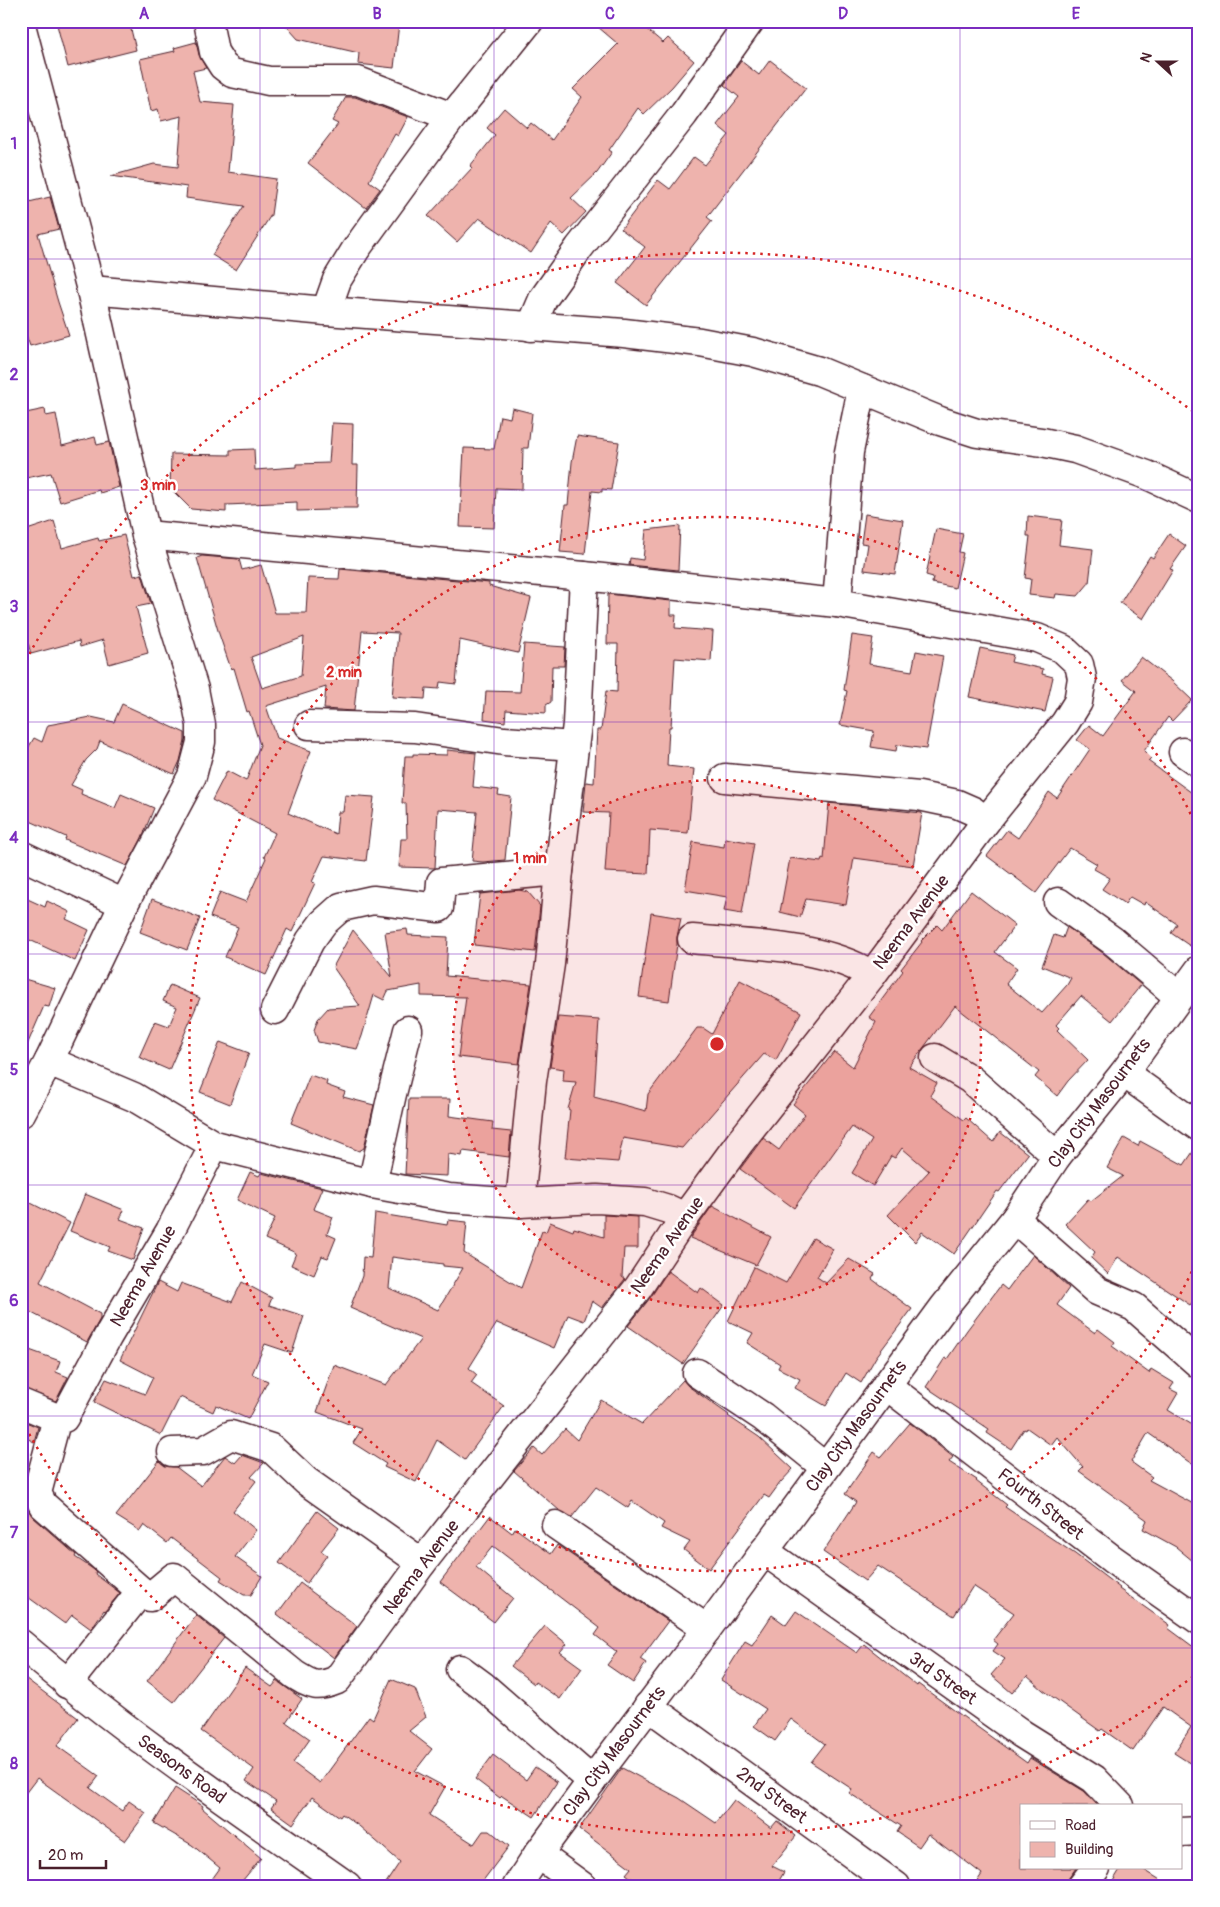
<svg xmlns="http://www.w3.org/2000/svg" width="1220" height="1907" font-family="Pangolin,sans-serif">
	<rect width="100%" height="100%" fill="#fff"/>
	<filter id="ink" filterUnits="userSpaceOnUse"><feTurbulence type="fractalNoise" baseFrequency=".02" numOctaves="2"/><feDisplacementMap in="SourceGraphic" scale="10" xChannelSelector="R" yChannelSelector="G"/><feConvolveMatrix kernelMatrix="1 2 1 2 8 2 1 2 1" color-interpolation-filters="sRGB"/></filter>
	<g filter="url(#ink)">
		<g fill="#eeb3ad" stroke="#4a1f2b" fill-rule="evenodd">
			<polygon points="56,21 129,21 136,50 68,67"/>
			<polygon points="282,21 375,21 399,23 394,68 358,64 359,53 298,39"/>
			<polygon points="591,21 637,21 663,43 668,38 694,61 672,87 644,114 638,108 609,150 612,152 597,173 571,198 586,212 564,235 551,223 531,253 479,218 457,242 428,216 472,168 470,166 495,135 487,128 504,108 527,128 531,123 552,140 582,97 573,89 618,44"/>
			<polygon points="196,42 199,55 206,68 193,71 200,102 234,105 228,172 276,179 271,215 236,270 212,255 244,206 186,198 187,187 111,176 154,164 178,167 182,116 161,121 158,109 151,111 140,59 175,51 174,48"/>
			<polygon points="770,60 806,88 707,217 712,221 646,305 617,283 645,247 621,229 658,180 670,189 694,157 705,165 729,135 717,125 739,97 724,85 741,61 759,75"/>
			<polygon points="346,97 355,97 408,117 398,136 395,134 369,181 380,189 366,208 308,163 338,124 332,121"/>
			<polygon points="21,192 26,192 29,202 50,197 59,229 38,234 58,302 69,335 30,346 21,321"/>
			<polygon points="512,408 532,413 528,448 523,448 522,489 496,488 494,528 460,527 464,448 494,449 500,416 510,418"/>
			<polygon points="45,409 46,416 56,414 62,446 95,437 97,445 109,442 119,487 100,493 99,490 60,502 51,473 21,479 21,414"/>
			<polygon points="332,423 353,424 352,465 358,465 357,508 328,508 328,510 297,511 297,502 226,505 226,512 191,509 170,488 171,454 230,455 230,450 254,449 255,470 296,467 296,464 329,463"/>
			<polygon points="577,436 619,442 611,490 602,489 602,492 592,491 585,554 560,552 565,505 568,505 572,462"/>
			<polygon points="865,514 903,520 895,574 864,570 868,544 861,543"/>
			<polygon points="1028,516 1062,520 1059,545 1093,549 1089,583 1078,596 1056,594 1055,598 1029,595 1031,579 1025,578 1030,536 1027,536"/>
			<polygon points="54,521 62,548 98,538 99,541 124,535 134,576 142,574 151,604 136,607 148,653 109,664 103,640 80,647 79,641 31,654 21,617 21,532"/>
			<polygon points="680,526 678,570 629,565 630,558 643,560 646,530"/>
			<polygon points="936,529 963,534 959,552 963,553 955,588 932,583 933,577 926,575"/>
			<polygon points="1169,534 1186,546 1170,569 1173,570 1143,619 1120,603 1150,556 1153,558"/>
			<path d="M 202,556 L 239,559 L 242,570 L 261,565 L 275,613 L 306,613 L 308,578 L 339,579 L 340,569 L 489,583 L 489,586 L 531,598 L 518,653 L 460,640 L 456,684 L 440,682 L 439,689 L 426,688 L 425,699 L 392,697 L 398,633 L 362,631 L 354,711 L 324,709 L 326,687 L 266,706 L 277,738 L 311,751 L 288,813 L 336,834 L 338,812 L 343,812 L 345,795 L 374,797 L 366,861 L 324,856 L 312,882 L 315,883 L 292,932 L 287,929 L 266,975 L 225,957 L 238,927 L 210,917 L 220,892 L 246,902 L 266,858 L 264,857 L 275,833 L 212,800 L 227,771 L 246,781 L 260,745 L 249,711 L 247,712 L 234,668 L 231,669 L 219,634 L 197,558 ZM 304,637 L 301,676 L 262,688 L 251,657 Z"/>
			<polygon points="608,594 671,601 671,615 676,615 675,628 713,631 711,661 675,658 671,727 669,727 667,766 694,769 688,833 650,830 648,874 605,872 609,813 583,812 586,782 594,783 597,730 601,730 606,691 617,692 618,644 607,644"/>
			<polygon points="852,635 873,638 869,664 912,671 916,651 943,656 926,749 897,745 896,751 871,747 874,731 840,725 847,691 844,690"/>
			<polygon points="524,644 565,647 564,666 552,666 551,702 546,705 546,713 506,710 505,722 484,719 486,691 520,692"/>
			<polygon points="980,648 1013,655 1011,662 1043,669 1042,674 1053,677 1045,712 969,697"/>
			<polygon points="1141,657 1172,681 1192,700 1172,721 1168,717 1144,751 1151,758 1148,761 1199,798 1199,933 1190,946 1171,933 1177,924 1145,902 1144,905 1130,897 1125,904 1102,889 1110,878 1094,869 1097,864 1070,848 1036,893 987,856 1007,830 1018,838 1049,792 1057,798 1090,749 1077,740 1089,725 1103,736 1136,691 1122,680"/>
			<polygon points="122,704 185,733 185,740 180,761 174,774 100,741 97,749 86,760 71,785 82,790 81,794 115,808 121,794 154,808 141,840 127,866 65,840 66,837 21,817 21,760 34,738 42,742 48,725 91,717 114,722"/>
			<polygon points="447,750 476,753 473,787 499,790 498,795 511,797 505,860 483,862 472,861 477,812 438,809 435,868 399,867 401,839 407,839 406,803 402,803 405,756 413,756 413,754 447,755"/>
			<polygon points="829,803 922,813 913,866 854,858 846,905 806,899 800,917 780,912 790,858 821,862 822,858 824,859"/>
			<polygon points="725,838 754,843 742,914 724,911 727,897 685,890 693,842 724,847"/>
			<polygon points="519,890 528,892 540,906 535,952 474,945 480,894"/>
			<polygon points="971,891 1015,925 995,952 1017,968 1006,984 1042,1013 1067,985 1071,978 1042,966 1054,935 1063,938 1067,927 1103,953 1141,985 1112,1021 1081,996 1056,1025 1059,1028 1057,1030 1088,1060 1068,1081 1057,1096 1035,1077 1039,1072 955,1006 909,1067 937,1083 930,1096 964,1120 966,1118 993,1142 1000,1132 1028,1154 999,1192 997,1191 954,1254 922,1232 915,1242 888,1215 929,1171 902,1148 895,1158 891,1156 873,1186 852,1173 872,1140 852,1127 794,1208 740,1169 763,1138 779,1150 805,1114 793,1104 834,1052 853,1067 876,1022 869,1017 903,971 901,969 922,942 921,941 937,925 942,930"/>
			<polygon points="21,896 45,907 47,901 70,912 66,919 89,930 75,961 21,936"/>
			<polygon points="152,899 200,918 187,950 140,932"/>
			<polygon points="651,913 681,918 677,937 677,944 669,1001 639,997"/>
			<polygon points="407,929 408,935 448,937 446,976 531,984 519,1064 458,1057 466,997 421,996 421,985 388,991 384,1000 374,995 362,1036 357,1049 318,1042 314,1030 318,1019 328,1008 360,1006 333,967 353,930 392,977 385,932"/>
			<polygon points="21,978 55,988 49,1007 44,1006 21,1059"/>
			<polygon points="740,980 801,1012 776,1060 764,1054 682,1148 623,1138 618,1162 565,1158 570,1110 568,1109 576,1082 563,1081 564,1069 550,1067 558,1017 599,1020 594,1097 646,1111 648,1094 697,1028 703,1028 712,1034"/>
			<polygon points="170,985 200,998 169,1070 139,1057 155,1021 169,1026 177,1007 163,1001"/>
			<polygon points="220,1042 249,1053 230,1104 200,1092"/>
			<polygon points="310,1075 327,1081 326,1085 345,1092 343,1097 374,1105 364,1148 359,1151 291,1123"/>
			<polygon points="409,1099 450,1099 449,1116 493,1122 492,1130 511,1132 509,1157 463,1151 462,1156 448,1154 447,1176 405,1174"/>
			<polygon points="1124,1138 1138,1146 1140,1141 1184,1165 1199,1143 1199,1294 1190,1305 1118,1257 1108,1274 1091,1258 1095,1252 1065,1224 1088,1199 1091,1201 1123,1176 1107,1168"/>
			<polygon points="250,1172 259,1176 261,1173 322,1188 313,1209 333,1217 327,1234 336,1238 328,1258 322,1256 314,1275 291,1265 296,1253 265,1239 275,1218 237,1200"/>
			<polygon points="85,1194 124,1210 120,1219 144,1228 133,1260 108,1251 110,1247 70,1231"/>
			<polygon points="21,1198 70,1223 40,1282 100,1314 100,1319 87,1342 26,1310 21,1319"/>
			<polygon points="712,1206 771,1237 756,1265 690,1238"/>
			<path d="M 375,1213 L 447,1225 L 448,1220 L 467,1222 L 464,1253 L 521,1288 L 542,1231 L 546,1232 L 550,1222 L 573,1231 L 574,1228 L 604,1237 L 604,1215 L 638,1217 L 638,1248 L 624,1248 L 622,1277 L 625,1279 L 602,1308 L 592,1301 L 584,1321 L 568,1315 L 554,1348 L 497,1323 L 469,1368 L 477,1375 L 471,1383 L 504,1406 L 465,1460 L 437,1440 L 416,1482 L 384,1467 L 386,1464 L 353,1443 L 362,1429 L 317,1412 L 334,1365 L 386,1385 L 421,1339 L 350,1308 L 362,1276 L 363,1257 L 371,1258 ZM 392,1257 L 443,1264 L 443,1266 L 463,1268 L 438,1310 L 389,1288 Z"/>
			<polygon points="813,1238 833,1249 817,1277 826,1283 849,1259 875,1274 872,1279 912,1309 876,1357 861,1383 846,1373 826,1406 795,1388 800,1379 778,1368 780,1364 747,1343 753,1333 728,1321 754,1267 786,1283"/>
			<polygon points="1033,1255 1069,1288 1057,1305 1095,1333 1098,1329 1115,1342 1112,1346 1149,1373 1151,1369 1174,1383 1170,1389 1178,1393 1168,1410 1199,1429 1199,1469 1148,1433 1131,1462 1152,1477 1149,1480 1199,1507 1199,1566 1176,1547 1143,1529 1147,1520 1079,1471 1083,1467 1057,1437 1051,1445 1027,1428 1026,1430 1024,1429 1011,1449 987,1433 989,1429 926,1387 945,1358 947,1359 967,1330 1001,1285 1007,1290"/>
			<polygon points="668,1271 698,1293 701,1288 724,1305 683,1364 628,1326 650,1298"/>
			<polygon points="158,1282 177,1292 181,1283 232,1302 242,1282 272,1298 269,1305 304,1316 292,1353 265,1344 252,1374 268,1381 248,1419 216,1405 213,1412 180,1397 161,1435 94,1402 106,1379 145,1394 153,1377 120,1360"/>
			<polygon points="21,1347 60,1361 56,1372 68,1377 56,1401 21,1388"/>
			<polygon points="683,1380 688,1386 729,1415 728,1416 759,1437 793,1469 780,1483 769,1498 764,1495 709,1569 684,1550 690,1542 661,1528 664,1523 632,1501 628,1508 596,1487 572,1517 560,1511 514,1471 534,1448 542,1455 565,1429 577,1440 601,1400 642,1424"/>
			<polygon points="21,1420 38,1427 34,1442 21,1435"/>
			<polygon points="910,1423 953,1457 949,1462 977,1480 976,1481 1007,1505 1005,1507 1075,1554 1120,1588 1119,1589 1170,1625 1168,1628 1199,1651 1199,1769 1174,1753 1191,1727 1163,1707 1133,1751 1102,1729 1100,1731 1043,1690 1027,1676 1012,1693 991,1675 1005,1659 993,1651 998,1644 993,1640 1014,1613 973,1586 954,1616 878,1566 865,1581 823,1552 856,1502 845,1494 874,1452 881,1457"/>
			<polygon points="242,1455 264,1463 251,1477 256,1481 233,1511 256,1530 235,1557 262,1576 251,1595 244,1595 220,1580 222,1577 171,1538 167,1543 144,1525 140,1531 116,1516 159,1461 165,1466 176,1467 201,1486 225,1456 235,1463"/>
			<polygon points="21,1502 25,1505 33,1517 76,1555 75,1557 93,1569 96,1572 95,1574 120,1593 105,1611 104,1610 91,1629 72,1615 65,1624 21,1592"/>
			<polygon points="317,1511 339,1528 321,1551 327,1555 307,1583 279,1563"/>
			<polygon points="490,1516 512,1533 515,1528 551,1554 557,1545 668,1621 640,1659 646,1663 633,1683 607,1665 617,1652 595,1635 600,1628 493,1546 476,1567 513,1598 494,1622 440,1582"/>
			<polygon points="300,1583 357,1626 334,1658 277,1614"/>
			<polygon points="796,1611 857,1653 864,1644 917,1686 918,1684 1027,1763 1030,1758 1084,1791 1098,1806 1021,1806 1021,1868 1076,1868 1063,1886 974,1886 982,1874 951,1850 950,1851 928,1834 919,1847 897,1832 901,1826 849,1793 852,1789 811,1762 825,1744 791,1719 775,1741 754,1726 766,1709 721,1680 745,1641 752,1645 772,1615 786,1625"/>
			<polygon points="196,1615 224,1638 174,1702 147,1681"/>
			<polygon points="545,1626 567,1644 560,1652 582,1668 560,1699 535,1682 534,1684 511,1666"/>
			<polygon points="245,1668 272,1687 277,1681 302,1699 286,1722 310,1739 293,1763 320,1783 369,1716 373,1719 391,1679 415,1689 426,1717 409,1731 432,1749 415,1771 445,1787 429,1815 474,1844 483,1831 490,1831 509,1846 479,1886 384,1886 400,1862 359,1826 342,1814 340,1817 312,1797 293,1824 271,1808 276,1801 246,1781 254,1769 201,1731"/>
			<polygon points="21,1675 78,1718 57,1746 99,1776 90,1788 122,1811 129,1801 146,1813 125,1841 37,1778 21,1799"/>
			<polygon points="493,1755 526,1780 535,1767 557,1782 534,1817 502,1796 500,1798 475,1779"/>
			<polygon points="622,1768 679,1798 716,1823 734,1800 771,1828 777,1821 796,1836 772,1866 784,1872 776,1886 642,1886 626,1874 631,1868 579,1829"/>
			<polygon points="175,1788 203,1806 202,1808 261,1858 238,1886 207,1886 220,1868 192,1845 154,1823"/>
			<polygon points="1121,1868 1141,1868 1170,1886 1110,1886"/>
		</g>
		<g fill="none" stroke-linecap="round" stroke-linejoin="round">
			<g stroke="#4a1f2b" stroke-width="31">
				<g id="minor">
					<polyline points="208,21 214,52 223,66 232,73 269,81 358,81 452,117"/>
					<polyline points="21,25 91,290 146,535 194,689 201,725 201,742 192,776 124,904 49,1061 21,1113"/>
					<polyline points="91,290 326,311 624,333 700,342 753,352 819,371 940,421 977,433 1042,442 1075,449 1147,475 1199,499"/>
					<polyline points="326,311 337,280 356,249 452,117 529,21"/>
					<polyline points="531,327 543,299 579,248 684,114 750,21"/>
					<path d="M 146,535 L 584,576 L 837,603 L 1037,638 L 1063,649 L 1079,664 L 1082,678 L 1078,702 L 1065,723 L 986,821 L 872,975 L 740,1142 L 685,1217 L 638,1288 L 422,1563 L 337,1680 C 317,1688 313,1686 295,1675 L 174,1577 L 150,1597 L 141,1591 L 43,1505 L 37,1493 L 57,1418 L 64,1418 L 108,1336 L 170,1231 L 214,1145"/>
					<polyline points="837,603 849,452 862,389"/>
					<polyline points="309,725 415,728 504,741 574,746"/>
					<polyline points="1183,752 1199,763"/>
					<polyline points="725,778 919,796 957,804 973,811 986,821"/>
					<polyline points="21,855 124,904"/>
					<polyline points="1058,902 1113,941 1178,996"/>
					<path d="M 692,939 C 750,945 821,944 872,975"/>
					<polyline points="275,1010 310,941 323,923 341,907 373,900 439,908 441,882 559,871"/>
					<polyline points="935,1058 970,1079 1057,1156"/>
					<polyline points="49,1061 134,1097 214,1145 372,1184 449,1198 520,1203 597,1199 645,1202 668,1209 685,1217"/>
					<polyline points="1124,1073 1199,1127"/>
					<polyline points="372,1184 392,1094 408,1030"/>
					<polyline points="520,1203 532,1081 550,964 559,871 577,724 584,576"/>
					<polyline points="1015,1219 1097,1291 1134,1307 1199,1364"/>
					<polyline points="697,1373 763,1417 825,1467"/>
					<polyline points="886,1385 1112,1559 1199,1620"/>
					<polyline points="21,1403 57,1418"/>
					<polyline points="172,1452 203,1451 231,1435 271,1448 306,1481 422,1563"/>
					<polyline points="556,1525 707,1629"/>
					<polyline points="764,1551 1022,1734 1094,1779 1120,1806"/>
					<path d="M 21,1644 C 124,1732 236,1808 347,1886"/>
					<polyline points="460,1669 483,1686 592,1781"/>
					<polyline points="67,1684 141,1591"/>
					<polyline points="648,1706 896,1886"/>
					<polyline points="1181,1832 1199,1831"/>
					<polyline points="538,1854 582,1886"/>
					<polyline points="517,1886 538,1854 592,1781 707,1629 944,1307 1015,1219 1057,1156 1124,1073 1199,970"/>
					<polyline points="1082,1886 1096,1868"/>
				</g>
			</g>
			<use href="#minor" stroke="#fff" stroke-width="28"/>
		</g>
	</g>
	<path fill="none" stroke="#7b2cbf" stroke-width="1" stroke-opacity="0.55" d="M 260,21 L 260,1886M 494,21 L 494,1886M 726,21 L 726,1886M 960,21 L 960,1886M 21,259 L 1199,259M 21,490 L 1199,490M 21,722 L 1199,722M 21,954 L 1199,954M 21,1185 L 1199,1185M 21,1416 L 1199,1416M 21,1648 L 1199,1648"/>
	<circle cx="717" cy="1044" r="264" fill="#d62828" fill-opacity=".12"/>
	<g fill="none" stroke="#d62828" stroke-width="2.5" stroke-dasharray="2.5 5">
		<circle cx="717" cy="1044" r="264"/>
		<path d="M1198 1258A527 527 0 1 1 1198 830"/>
		<path d="M1199 1672A791 791 0 0 1 22 1421M22 667A791 791 0 0 1 1199 416"/>
	</g>
	<g text-anchor="middle" stroke-width="5" stroke-linejoin="round" paint-order="stroke">
		<g font-size="18" fill="#4a1f2b" stroke="#fff">
			<text transform="translate(911 922) rotate(-53)" y="6">Neema Avenue</text>
			<text transform="translate(1099 1103) rotate(-53)" y="6">Clay City Masournets</text>
			<text transform="translate(667 1245) rotate(-55)" y="6">Neema Avenue</text>
			<text transform="translate(143 1276) rotate(-60)" y="6">Neema Avenue</text>
			<text transform="translate(856 1426) rotate(-54)" y="6">Clay City Masournets</text>
			<text transform="translate(1041 1504) rotate(38)" y="6">Fourth Street</text>
			<text transform="translate(421 1567) rotate(-53)" y="6">Neema Avenue</text>
			<text transform="translate(943 1678) rotate(35)" y="6">3rd Street</text>
			<text transform="translate(614 1751) rotate(-53)" y="6">Clay City Masournets</text>
			<text transform="translate(182 1769) rotate(36)" y="6">Seasons Road</text>
			<text transform="translate(772 1795) rotate(36)" y="6">2nd Street</text>
		</g>
	</g>
	<circle cx="717" cy="1044" r="8" fill="#d62828" stroke="#fff" stroke-width="2.5"/>
	<g font-size="15" text-anchor="middle" font-weight="bold" fill="#d62828" stroke="#fff" stroke-width="5" stroke-linejoin="round" paint-order="stroke">
		<text x="158" y="490">3 min</text>
		<text x="344" y="677">2 min</text>
		<text x="530" y="863">1 min</text>
	</g>
	<rect width="1220" height="1907" fill="none" stroke="#fff" stroke-width="55"/>
	<rect x="1020" y="1804" width="162" height="65" fill="#ffffff" stroke="#b7a5aa"/>
	<rect x="1030" y="1821" width="25" height="8" fill="#ffffff" stroke="#b7a5aa"/>
	<text x="1065" y="1830" font-size="15" fill="#4a1f2b">Road</text>
	<rect x="1030" y="1842" width="25" height="15" fill="#eeb3ad" stroke="#b7a5aa"/>
	<text x="1065" y="1854" font-size="15" fill="#4a1f2b">Building</text>
	<g transform="translate(1158 62) rotate(291)" stroke="#ffffff" stroke-width="4" paint-order="stroke">
	<path d="M0-4L9 19L0 12L-9 19Z" fill="#4a1f2b"/>
	<text y="-8" font-size="14" font-weight="bold" text-anchor="middle" fill="#4a1f2b">N</text>
	</g>
	<path d="M40 1860v8h66v-8" fill="none" stroke="#4a1f2b" stroke-width="2.5"/>
	<text x="48" y="1860" font-size="15" fill="#4a1f2b" stroke="#ffffff" stroke-width="4" paint-order="stroke">20 m</text>
	<rect x="28" y="28" width="1164" height="1852" fill="none" stroke="#7b2cbf" stroke-width="2"/>
	<g font-size="16" text-anchor="middle" font-weight="bold" fill="#7b2cbf">
		<text x="144" y="19">A</text>
		<text x="377" y="19">B</text>
		<text x="610" y="19">C</text>
		<text x="843" y="19">D</text>
		<text x="1076" y="19">E</text>
		<text x="14" y="149">1</text>
		<text x="14" y="380">2</text>
		<text x="14" y="612">3</text>
		<text x="14" y="843">4</text>
		<text x="14" y="1075">5</text>
		<text x="14" y="1306">6</text>
		<text x="14" y="1538">7</text>
		<text x="14" y="1769">8</text>
	</g>
</svg>
